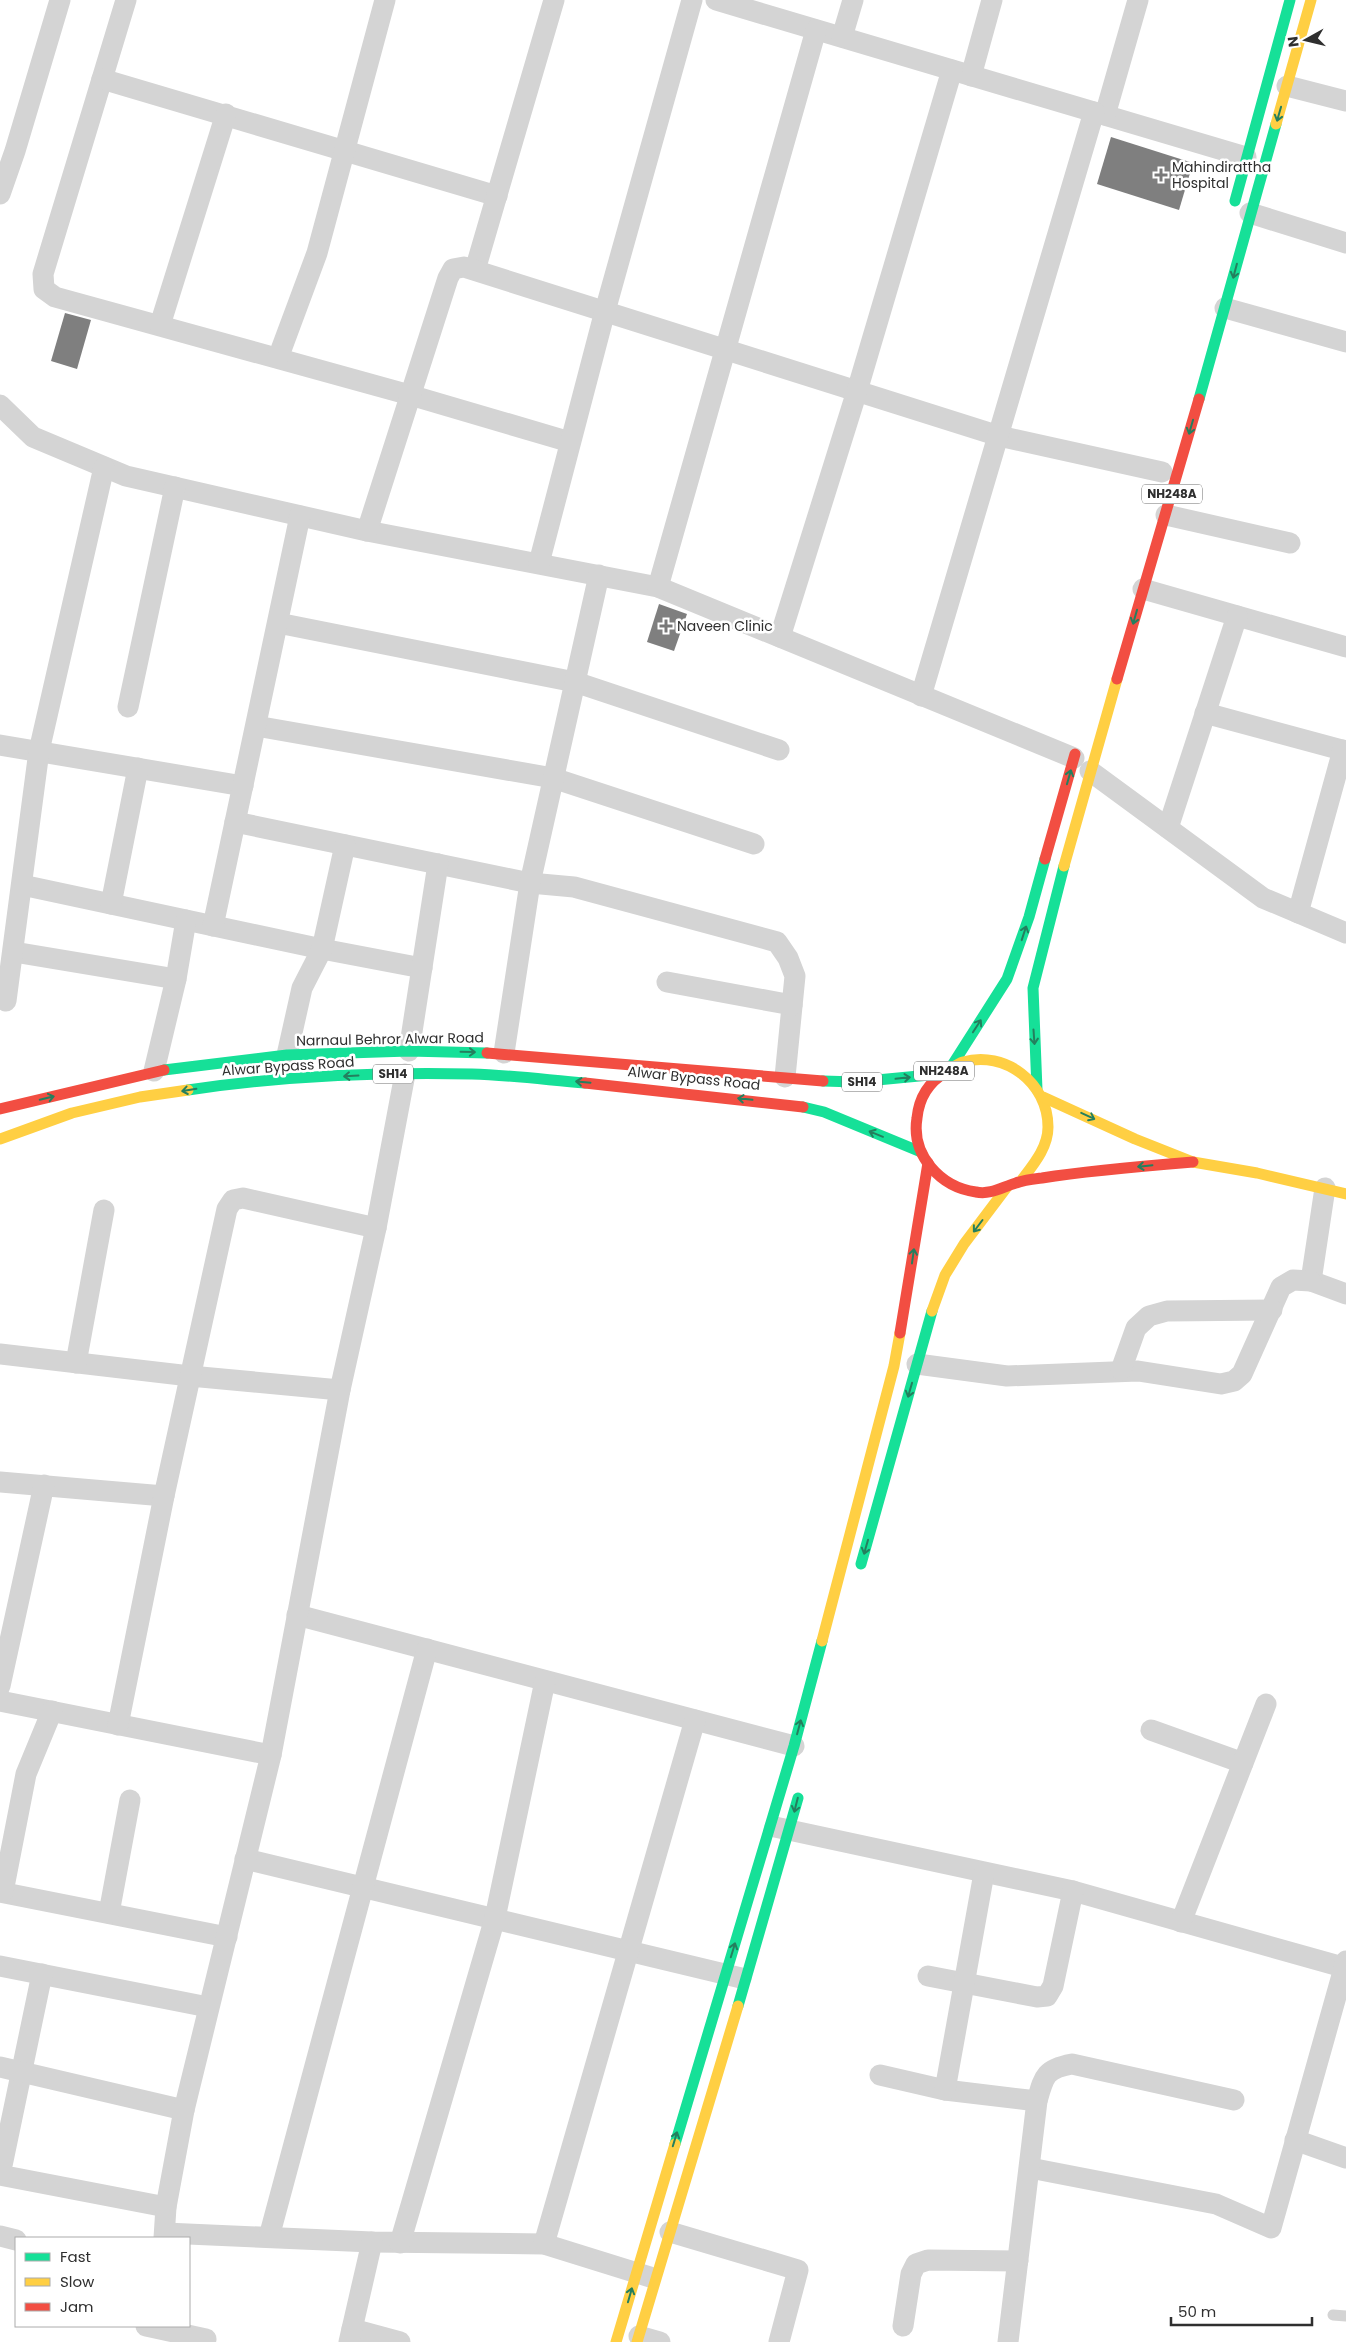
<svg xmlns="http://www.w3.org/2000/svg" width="1346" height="2342" font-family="Poppins,sans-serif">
	<rect width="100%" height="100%" fill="#fff"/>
	<g fill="#7f7f7f">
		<polygon points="1111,137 1193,163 1179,210 1097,184"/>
		<polygon points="65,313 91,320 77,369 51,361"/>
		<polygon points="659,604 687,614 674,651 647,642"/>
	</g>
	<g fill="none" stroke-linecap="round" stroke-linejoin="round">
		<polyline stroke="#d4d4d4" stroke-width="11" points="1333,2315 1346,2316"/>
		<g stroke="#d4d4d4" stroke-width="21">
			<polyline points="126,0 43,274 44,289 55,297 410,395 570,442"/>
			<polyline points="716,0 1246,157"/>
			<polyline points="842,37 853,0"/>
			<polyline points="971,76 992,0"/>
			<polyline points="102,79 497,196"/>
			<polyline points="1287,86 1346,101"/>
			<polyline points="1105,115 1138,0"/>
			<polyline points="0,194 15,151 60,0"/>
			<polyline points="1250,213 1346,243"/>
			<polyline points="475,270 554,0"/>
			<polyline points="1225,308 1346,342"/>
			<polyline points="160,325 226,114"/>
			<polyline points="278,358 317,253 385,0"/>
			<polyline points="0,405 33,437 126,476 367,531 658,587 1074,758"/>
			<polyline points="1166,515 1290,543"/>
			<polyline points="367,531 448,278 453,269 464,267 999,436 1162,472"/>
			<polyline points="539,563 605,311 692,0"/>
			<polyline points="658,587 816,30"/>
			<polyline points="1143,589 1346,647"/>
			<polyline points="278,623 575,682 779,750"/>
			<polyline points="780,637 857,391 952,70"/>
			<polyline points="921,696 1094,112"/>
			<polyline points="128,707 175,487"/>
			<polyline points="1205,713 1346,751"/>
			<polyline points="256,726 553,778 754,844"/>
			<polyline points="0,745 243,786"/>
			<polyline points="1090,771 1263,898 1346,933"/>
			<polyline points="235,822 530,883 574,887 777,942 788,958 795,976 785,1077"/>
			<polyline points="1168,828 1237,616"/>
			<polyline points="22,885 322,949 422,968"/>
			<polyline points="111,904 138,768"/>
			<polyline points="1298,913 1343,750"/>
			<polyline points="213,926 300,516"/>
			<polyline points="14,952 176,979"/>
			<polyline points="667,982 792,1005"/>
			<polyline points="6,1001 39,751 104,467"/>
			<polyline points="409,1051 438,864"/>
			<polyline points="504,1053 530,883 599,575"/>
			<polyline points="287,1055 302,988 322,949 345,845"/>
			<polyline points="154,1071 176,979 186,920"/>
			<polyline points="1325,1188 1311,1281 1346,1294"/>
			<polyline points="0,1354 190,1376 340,1390"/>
			<polyline points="76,1363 104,1210"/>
			<polyline points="917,1364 1007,1376 1138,1371 1221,1384 1234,1381 1242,1374 1281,1287 1293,1280 1311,1281"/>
			<polyline points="1121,1370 1136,1328 1149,1316 1167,1311 1272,1310"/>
			<polyline points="0,1482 164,1496"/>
			<polyline points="297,1615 794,1746"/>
			<polyline points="0,1686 44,1485"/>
			<polyline points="0,1701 271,1755"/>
			<polyline points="118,1725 164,1496 227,1209 233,1200 243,1198 376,1228"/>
			<polyline points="1151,1730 1243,1763"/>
			<polyline points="775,1827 1073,1891 1346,1968"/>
			<polyline points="245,1859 741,1978"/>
			<polyline points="0,1892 227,1937"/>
			<polyline points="3,1892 26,1774 52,1711"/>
			<polyline points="109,1913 130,1800"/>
			<polyline points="1181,1922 1266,1704"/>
			<polyline points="0,1966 208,2007"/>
			<polyline points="42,1974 0,2175 166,2207"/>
			<polyline points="928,1976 1037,1997 1047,1996 1053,1986 1073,1891"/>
			<polyline points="0,2067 184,2110"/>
			<polyline points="880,2075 945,2090 1037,2101"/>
			<polyline points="945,2090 984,1873"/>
			<polyline points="1295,2140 1346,2158"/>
			<polyline points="1030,2168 1216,2204 1271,2228 1346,1961"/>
			<polyline points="670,2232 798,2270 779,2342"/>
			<polyline points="165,2233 372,2242 544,2244 650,2277"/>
			<polyline points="0,2236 16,2240"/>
			<polyline points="269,2237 427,1649"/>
			<polyline points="164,2238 166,2207 184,2110 271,1755 340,1390 376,1228 405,1074"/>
			<polyline points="400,2243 495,1918 545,1681"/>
			<polyline points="544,2244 695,1720"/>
			<polyline points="146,2326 206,2339"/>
			<polyline points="903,2326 911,2274 916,2264 928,2260 1018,2261"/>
			<polyline points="352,2329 400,2342"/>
			<polyline points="639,2336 660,2342"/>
			<polyline points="349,2342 372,2242"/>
			<path d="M 1008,2342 L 1037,2101 C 1044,2076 1045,2069 1072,2064 L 1234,2100"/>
		</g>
		<g stroke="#16e098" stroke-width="11">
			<polyline points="1235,201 1290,0"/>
			<polyline points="1199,399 1276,124"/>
			<polyline points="951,1067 1007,979 1029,917 1045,859"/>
			<polyline points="164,1070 287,1055 409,1051 487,1053"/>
			<polyline points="823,1081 856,1082 940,1074"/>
			<path d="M 188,1090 C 281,1076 378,1072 472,1074 C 510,1075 548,1080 585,1083"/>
			<polyline points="1037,1090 1033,988 1064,866"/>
			<polyline points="803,1107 824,1112 921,1152"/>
			<polyline points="861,1564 932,1311"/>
			<polyline points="738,2006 798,1798"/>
			<polyline points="675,2144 794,1746 822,1641"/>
		</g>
		<g stroke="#ffcf43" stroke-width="11">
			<polyline points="1276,124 1311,0"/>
			<polyline points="1064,866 1117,679"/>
			<path d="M 946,1072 C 951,1069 957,1064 963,1062 C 1005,1050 1048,1083 1048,1127 C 1048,1148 1033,1165 1021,1181"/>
			<polyline points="1043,1097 1135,1139 1193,1162 1257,1173 1346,1194"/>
			<polyline points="0,1139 72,1113 140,1097 188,1090"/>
			<polyline points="932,1311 945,1275 964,1244 1007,1187"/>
			<polyline points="822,1641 894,1366 900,1333"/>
			<polyline points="616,2342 675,2144"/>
			<polyline points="637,2342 738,2006"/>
		</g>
		<g stroke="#f24e42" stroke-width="11">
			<polyline points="1117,679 1199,399"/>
			<polyline points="1045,859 1075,754"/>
			<polyline points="487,1053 823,1081"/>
			<path d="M 946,1072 C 929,1082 919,1098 917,1118 C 911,1155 940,1187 976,1192 C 991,1195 1002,1187 1016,1183 C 1024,1180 1034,1179 1042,1178 C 1092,1170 1143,1166 1193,1162"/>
			<polyline points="585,1083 803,1107"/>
			<polyline points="0,1109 164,1070"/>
			<polyline points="900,1333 928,1163"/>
		</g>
	</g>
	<defs><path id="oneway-shaft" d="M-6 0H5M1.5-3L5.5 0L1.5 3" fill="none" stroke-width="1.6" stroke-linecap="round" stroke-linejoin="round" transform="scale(1.25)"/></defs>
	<g stroke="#247f5e">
		<use href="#oneway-shaft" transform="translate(1279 114) rotate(106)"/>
		<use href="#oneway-shaft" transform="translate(1235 271) rotate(105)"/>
		<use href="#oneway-shaft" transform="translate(1191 427) rotate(106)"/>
		<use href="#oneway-shaft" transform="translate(1135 617) rotate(106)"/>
		<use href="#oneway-shaft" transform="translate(1069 777) rotate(-74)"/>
		<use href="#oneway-shaft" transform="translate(1024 933) rotate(-72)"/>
		<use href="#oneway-shaft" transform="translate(977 1026) rotate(-57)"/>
		<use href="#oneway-shaft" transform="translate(1034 1037) rotate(86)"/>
		<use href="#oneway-shaft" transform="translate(468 1052) rotate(1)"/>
		<use href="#oneway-shaft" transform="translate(351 1076) rotate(177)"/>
		<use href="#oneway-shaft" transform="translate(903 1078) rotate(-6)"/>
		<use href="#oneway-shaft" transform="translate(583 1082) rotate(-175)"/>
		<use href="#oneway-shaft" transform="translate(189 1090) rotate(171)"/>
		<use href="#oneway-shaft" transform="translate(47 1098) rotate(-14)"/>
		<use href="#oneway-shaft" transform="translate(745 1099) rotate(-174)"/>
		<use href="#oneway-shaft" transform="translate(1088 1116) rotate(25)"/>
		<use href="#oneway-shaft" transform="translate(876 1134) rotate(-158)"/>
		<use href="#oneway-shaft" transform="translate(1145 1166) rotate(174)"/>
		<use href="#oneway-shaft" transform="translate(978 1226) rotate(127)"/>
		<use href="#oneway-shaft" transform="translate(913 1256) rotate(-82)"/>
		<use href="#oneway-shaft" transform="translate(910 1390) rotate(106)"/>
		<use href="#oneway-shaft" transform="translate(866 1547) rotate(106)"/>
		<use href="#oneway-shaft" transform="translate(799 1727) rotate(-75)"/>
		<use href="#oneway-shaft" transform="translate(796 1805) rotate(104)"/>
		<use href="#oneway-shaft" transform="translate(733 1950) rotate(-73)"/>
		<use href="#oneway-shaft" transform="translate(675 2139) rotate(-73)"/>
		<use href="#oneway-shaft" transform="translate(630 2295) rotate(-74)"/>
	</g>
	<g fill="#787878" stroke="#fff" stroke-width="2">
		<path d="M1158.5 167.5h5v5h5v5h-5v5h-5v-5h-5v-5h5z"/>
		<path d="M663.5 618.5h5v5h5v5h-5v5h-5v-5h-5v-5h5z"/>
	</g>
	<g text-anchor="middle" stroke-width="5" stroke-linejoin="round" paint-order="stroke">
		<g fill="#fff" stroke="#6d6d6d" stroke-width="1">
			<rect x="1142" y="484.5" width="60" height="19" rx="4"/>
			<rect x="914" y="1061.5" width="60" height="19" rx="4"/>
			<rect x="373" y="1064.5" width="40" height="19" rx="4"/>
			<rect x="842" y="1072.5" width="40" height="19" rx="4"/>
		</g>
		<g font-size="12" font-weight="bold" fill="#2f2f2f">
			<text x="1172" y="498">NH248A</text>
			<text x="944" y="1075">NH248A</text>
			<text x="393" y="1078">SH14</text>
			<text x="862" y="1086">SH14</text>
		</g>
		<g font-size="14" fill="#2f2f2f" stroke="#fff" text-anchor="start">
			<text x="1172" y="172">Mahindirattha<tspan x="1172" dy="16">Hospital</tspan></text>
			<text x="677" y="631">Naveen Clinic</text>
		</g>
		<g font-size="14" fill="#2f2f2f" stroke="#fff">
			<text transform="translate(390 1039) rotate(-1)" y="5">Narnaul Behror Alwar Road</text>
			<text transform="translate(288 1066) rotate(-4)" y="5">Alwar Bypass Road</text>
			<text transform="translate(694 1078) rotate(6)" y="5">Alwar Bypass Road</text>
		</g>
	</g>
	<rect x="15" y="2237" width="175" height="90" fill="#ffffff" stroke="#acacac"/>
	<rect x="25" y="2253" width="25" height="8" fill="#16e098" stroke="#acacac"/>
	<text x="60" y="2262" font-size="15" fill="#2f2f2f">Fast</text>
	<rect x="25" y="2278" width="25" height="8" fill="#ffcf43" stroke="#acacac"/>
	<text x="60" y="2287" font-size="15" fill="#2f2f2f">Slow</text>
	<rect x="25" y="2303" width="25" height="8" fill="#f24e42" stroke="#acacac"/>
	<text x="60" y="2312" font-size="15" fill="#2f2f2f">Jam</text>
	<g transform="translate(1306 40) rotate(262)" stroke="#ffffff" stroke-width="4" paint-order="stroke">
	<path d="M0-4L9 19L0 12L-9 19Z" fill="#2f2f2f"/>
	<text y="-8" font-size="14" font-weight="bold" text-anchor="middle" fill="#2f2f2f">N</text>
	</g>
	<path d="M1171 2317v8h141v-8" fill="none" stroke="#2f2f2f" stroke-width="2.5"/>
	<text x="1178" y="2317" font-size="15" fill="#2f2f2f" stroke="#ffffff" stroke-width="4" paint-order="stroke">50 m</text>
</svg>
